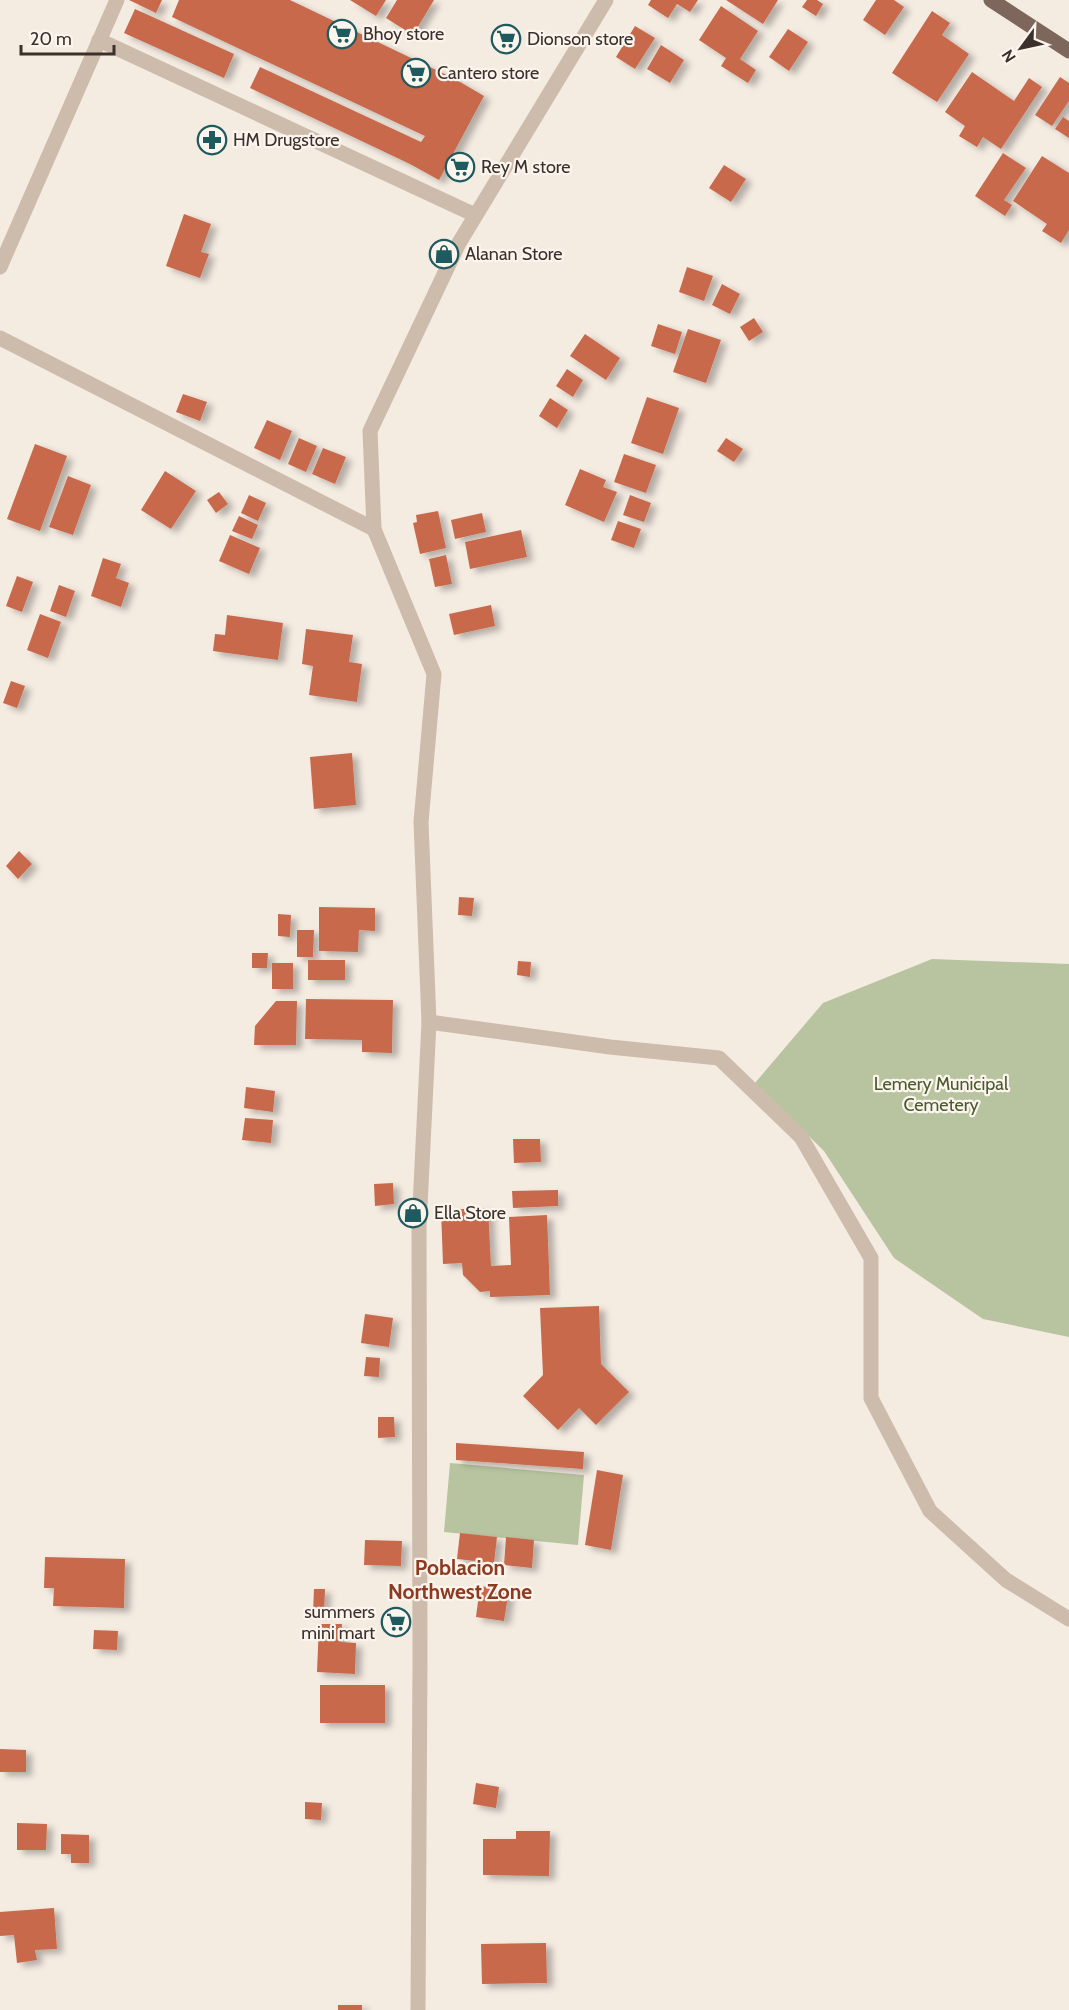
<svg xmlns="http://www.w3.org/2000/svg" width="1069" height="2010" font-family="Cabin,sans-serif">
	<defs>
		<filter id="shadow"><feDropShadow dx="6" dy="4" stdDeviation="3" flood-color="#0004"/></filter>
	</defs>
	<rect width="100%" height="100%" fill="#f4ebe1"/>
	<g fill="#b8c4a0">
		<polygon points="932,959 1069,964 1069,1337 983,1319 894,1258 824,1151 755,1083 823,1003"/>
		<polygon points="450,1463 584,1475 578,1545 444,1532"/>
	</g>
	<g fill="#c8694b" filter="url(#shadow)">
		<polygon points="129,0 162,0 156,13"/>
		<polygon points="179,0 290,0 455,79 484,96 439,180 410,164 250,88 260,67 421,142 425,136 172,17"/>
		<polygon points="350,0 386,0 376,16"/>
		<polygon points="397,0 434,0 413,35 386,18"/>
		<polygon points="651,0 698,0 690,12 677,4 668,18 648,5"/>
		<polygon points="726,0 778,0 763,24"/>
		<polygon points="807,0 817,0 823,4 816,16 802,7"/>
		<polygon points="876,0 894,0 904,7 885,35 863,20"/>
		<polygon points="721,6 758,31 740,59 756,70 748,83 721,66 726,58 699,40"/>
		<polygon points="135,9 234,54 224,78 124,33"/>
		<polygon points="932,11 950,23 942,35 969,54 937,102 892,73"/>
		<polygon points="635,26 655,38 635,69 616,57"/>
		<polygon points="788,29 808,42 789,71 769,57"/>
		<polygon points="661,45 684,60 670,83 647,69"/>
		<polygon points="972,72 1014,101 1029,78 1042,87 1001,149 983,137 977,147 959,136 965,126 945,112"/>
		<polygon points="1060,77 1069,83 1069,101 1052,126 1035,115"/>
		<polygon points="1063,117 1069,121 1069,138 1055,129"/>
		<polygon points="1003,153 1026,168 1004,200 1012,205 1005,216 975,196"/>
		<polygon points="1042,156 1069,173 1069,230 1061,243 1042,231 1047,224 1013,201"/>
		<polygon points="724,165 746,179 731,202 709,188"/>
		<polygon points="184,214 211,224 201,252 209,254 200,278 166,266"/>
		<polygon points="687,267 713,276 704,301 679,292"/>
		<polygon points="722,284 740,294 730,314 712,305"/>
		<polygon points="754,318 763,332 749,341 740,327"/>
		<polygon points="658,324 682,332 675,354 651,346"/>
		<polygon points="688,329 721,340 706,383 673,372"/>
		<polygon points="585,334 620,358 606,380 570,356"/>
		<polygon points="567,369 583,380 573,397 556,386"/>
		<polygon points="183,394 207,402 200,421 176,412"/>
		<polygon points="647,397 679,408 663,454 631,443"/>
		<polygon points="550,398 568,410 557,428 539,416"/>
		<polygon points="267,420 292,431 280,460 254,448"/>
		<polygon points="299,438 317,446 306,472 288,464"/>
		<polygon points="726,438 743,449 734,462 717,451"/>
		<polygon points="35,444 67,456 40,531 7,519"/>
		<polygon points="323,448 346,457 335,484 312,474"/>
		<polygon points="624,454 656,465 646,493 614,482"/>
		<polygon points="580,469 606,480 603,487 617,492 604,522 565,505"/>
		<polygon points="165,471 196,491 171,529 141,510"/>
		<polygon points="68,476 91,485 73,535 49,527"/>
		<polygon points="219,492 228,504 216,513 207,500"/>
		<polygon points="249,495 266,503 258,521 241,513"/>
		<polygon points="630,495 651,503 644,522 623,515"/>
		<polygon points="438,511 446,548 420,554 413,523 417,522 416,515"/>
		<polygon points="482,513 486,532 455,539 451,520"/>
		<polygon points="239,516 258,525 252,539 232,531"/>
		<polygon points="618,521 641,529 634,548 611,540"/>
		<polygon points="521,530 527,557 470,569 465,542"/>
		<polygon points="230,535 260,548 249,574 219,561"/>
		<polygon points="446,555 452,584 435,587 429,559"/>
		<polygon points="103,558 121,564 116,578 129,583 121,607 91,596"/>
		<polygon points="17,576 33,582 22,612 6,606"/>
		<polygon points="59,585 75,591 66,617 50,611"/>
		<polygon points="491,605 495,626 454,635 449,614"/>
		<polygon points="40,614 61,622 48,658 27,650"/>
		<polygon points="227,615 283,623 278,660 213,651 215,634 225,635"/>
		<polygon points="306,629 353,635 349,662 362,664 357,702 309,695 313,666 302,664"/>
		<polygon points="11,681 25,686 17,708 3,703"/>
		<polygon points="352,753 356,805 314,809 310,757"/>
		<polygon points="19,851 32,864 18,879 6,866"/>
		<polygon points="459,897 474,898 472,916 458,915"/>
		<polygon points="319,907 375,908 375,931 359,930 358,952 319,951"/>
		<polygon points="278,914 291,915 290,937 278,936"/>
		<polygon points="297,930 314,930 313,957 297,957"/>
		<polygon points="252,953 268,953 267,968 252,968"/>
		<rect x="308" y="960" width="37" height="20"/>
		<polygon points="518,961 531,962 530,977 517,975"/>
		<rect x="272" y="963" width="21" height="26"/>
		<polygon points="306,999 393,1000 392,1053 362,1052 362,1040 305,1039"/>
		<polygon points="276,1001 297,1001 296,1045 254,1045 255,1026"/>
		<polygon points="246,1087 275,1091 273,1112 244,1108"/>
		<polygon points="245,1118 273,1120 271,1143 242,1140"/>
		<polygon points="513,1139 540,1139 541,1162 514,1163"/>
		<polygon points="393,1183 394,1204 375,1206 374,1184"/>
		<polygon points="558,1190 558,1206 513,1208 512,1191"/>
		<polygon points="488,1208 491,1266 511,1265 509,1217 547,1215 550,1295 490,1297 490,1291 480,1292 463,1275 462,1263 443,1264 441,1210"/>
		<polygon points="599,1306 601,1364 629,1392 596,1425 579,1408 558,1430 523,1396 543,1375 540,1308"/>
		<polygon points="365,1314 393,1318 389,1347 361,1343"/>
		<polygon points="366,1357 380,1358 379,1377 364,1376"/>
		<polygon points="378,1417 394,1417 395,1437 378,1438"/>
		<polygon points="456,1443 584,1452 583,1469 456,1460"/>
		<polygon points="597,1470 623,1475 611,1550 585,1545"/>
		<polygon points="460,1533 497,1537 494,1563 457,1559"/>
		<polygon points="506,1537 534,1540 532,1568 504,1565"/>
		<polygon points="365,1540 402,1541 401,1566 364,1565"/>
		<polygon points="45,1557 125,1559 124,1608 53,1606 54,1588 44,1588"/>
		<polygon points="480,1586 509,1590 504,1621 476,1617"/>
		<polygon points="314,1589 325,1589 324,1613 313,1613"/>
		<polygon points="319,1624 342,1624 341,1642 356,1643 355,1674 317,1672"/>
		<polygon points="94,1630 118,1631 117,1650 93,1649"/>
		<rect x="320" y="1685" width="65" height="38"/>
		<polygon points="0,1749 26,1750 26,1772 0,1772"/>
		<polygon points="476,1783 499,1787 496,1808 473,1804"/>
		<polygon points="305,1802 322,1803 321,1820 305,1819"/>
		<polygon points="17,1823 47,1824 46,1850 17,1850"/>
		<polygon points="516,1831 550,1831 549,1876 483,1875 483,1839 516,1839"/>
		<polygon points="61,1834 89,1835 89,1863 71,1863 71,1854 61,1854"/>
		<polygon points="54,1908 57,1949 35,1950 37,1960 17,1963 14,1935 0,1936 0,1912"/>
		<polygon points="546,1943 547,1983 482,1984 481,1944"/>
		<rect x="338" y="2005" width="24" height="5"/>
	</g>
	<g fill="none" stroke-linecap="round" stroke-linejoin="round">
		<g stroke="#cdbbac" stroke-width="15">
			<polyline points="99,40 475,215"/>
			<polyline points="0,267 117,0"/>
			<polyline points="0,338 374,529"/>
			<polyline points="429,1022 610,1047 719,1058 801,1137 871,1258 871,1398 930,1511 1006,1580 1069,1619"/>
			<polyline points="418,2010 420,1659 419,1227 429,1022 421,822 434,674 374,529 370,431 459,243 606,0"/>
		</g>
		<polyline stroke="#7d675c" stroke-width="15" points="991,0 1069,51"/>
	</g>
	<defs>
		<g id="supermarket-ring" transform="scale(1.5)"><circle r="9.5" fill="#fbf5ee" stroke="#1f5a5e" stroke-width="1.5"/><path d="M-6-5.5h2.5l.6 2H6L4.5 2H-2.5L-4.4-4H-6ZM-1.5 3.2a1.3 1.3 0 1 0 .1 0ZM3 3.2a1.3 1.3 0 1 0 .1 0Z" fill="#1f5a5e"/></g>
		<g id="pharmacy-ring" transform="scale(1.5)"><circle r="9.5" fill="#fbf5ee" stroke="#1f5a5e" stroke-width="1.5"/><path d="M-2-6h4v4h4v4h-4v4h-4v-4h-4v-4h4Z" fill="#1f5a5e"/></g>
		<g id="shop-ring" transform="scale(1.5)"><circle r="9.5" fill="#fbf5ee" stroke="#1f5a5e" stroke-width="1.5"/><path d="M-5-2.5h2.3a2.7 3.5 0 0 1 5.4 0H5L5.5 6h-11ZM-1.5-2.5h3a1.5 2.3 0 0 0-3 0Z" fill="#1f5a5e"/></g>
	</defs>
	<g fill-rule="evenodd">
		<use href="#supermarket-ring" x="342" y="34"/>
		<use href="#supermarket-ring" x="506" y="39"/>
		<use href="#supermarket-ring" x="416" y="73"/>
		<use href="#pharmacy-ring" x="212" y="140"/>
		<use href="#supermarket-ring" x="460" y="167"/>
		<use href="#shop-ring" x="444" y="254"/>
		<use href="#shop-ring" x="413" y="1213"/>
		<use href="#supermarket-ring" x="396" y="1622"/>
	</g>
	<g text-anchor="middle" stroke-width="4.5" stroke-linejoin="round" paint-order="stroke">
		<g font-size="18" fill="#3b302b" stroke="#fbf5ee" text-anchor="start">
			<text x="363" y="40">Bhoy store</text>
			<text x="527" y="45">Dionson store</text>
			<text x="437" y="79">Cantero store</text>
			<text x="233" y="146">HM Drugstore</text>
			<text x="481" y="173">Rey M store</text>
			<text x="465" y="260">Alanan Store</text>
			<text x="434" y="1219">Ella Store</text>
			<text x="375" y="1618" text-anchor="end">summers<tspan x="375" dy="21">mini mart</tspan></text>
		</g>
		<g font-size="18" fill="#4a5a2e" stroke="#fbf5ee">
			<text x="941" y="1090">Lemery Municipal<tspan x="941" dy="21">Cemetery</tspan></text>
		</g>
		<g font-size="21" font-weight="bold" fill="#8c3b22" stroke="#fbf5ee">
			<text x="460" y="1575">Poblacion<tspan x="460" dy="24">Northwest Zone</tspan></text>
		</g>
	</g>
	<g transform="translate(1021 48) rotate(237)" stroke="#fbf5ee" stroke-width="4.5" paint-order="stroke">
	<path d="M0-4.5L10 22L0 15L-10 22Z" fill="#3b302b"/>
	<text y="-9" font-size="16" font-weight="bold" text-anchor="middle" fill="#3b302b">N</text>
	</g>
	<path d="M21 45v9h93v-9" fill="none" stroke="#3b302b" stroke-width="3"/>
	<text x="30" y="45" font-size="18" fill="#3b302b" stroke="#fbf5ee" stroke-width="4.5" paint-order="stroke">20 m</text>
</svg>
